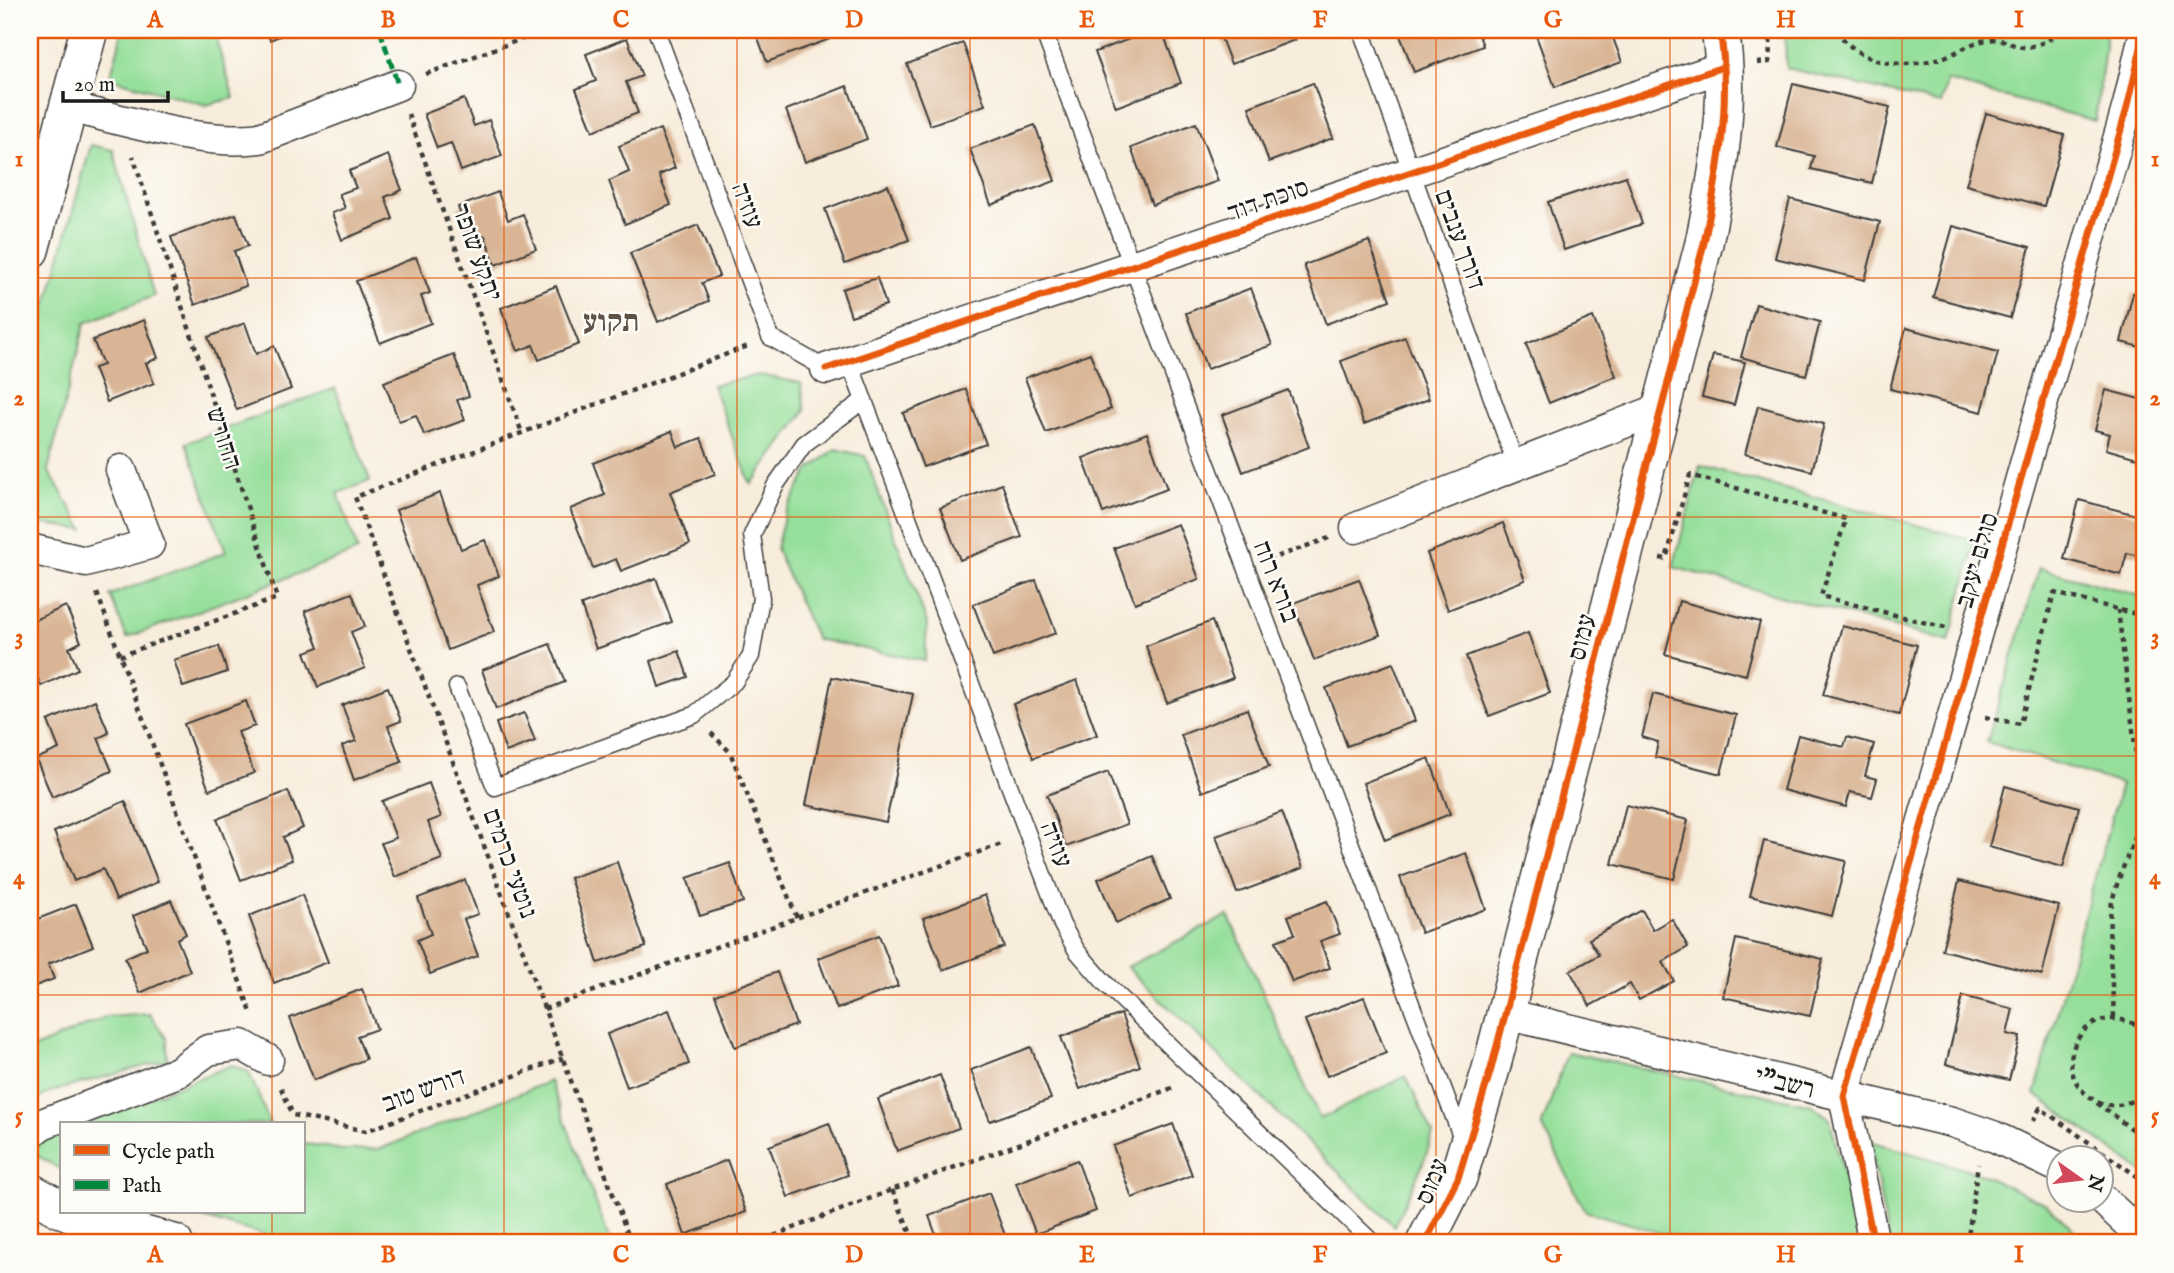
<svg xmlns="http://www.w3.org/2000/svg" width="2174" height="1273" font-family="'IM FELL English','Frank Ruhl Libre',serif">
	<rect width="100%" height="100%" fill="#fdfcf7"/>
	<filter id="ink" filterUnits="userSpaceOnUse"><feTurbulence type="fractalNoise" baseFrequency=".0143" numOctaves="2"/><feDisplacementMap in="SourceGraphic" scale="14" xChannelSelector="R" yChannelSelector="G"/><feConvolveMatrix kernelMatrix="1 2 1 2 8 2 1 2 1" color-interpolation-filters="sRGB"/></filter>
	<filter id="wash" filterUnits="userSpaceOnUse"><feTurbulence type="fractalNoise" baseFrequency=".00686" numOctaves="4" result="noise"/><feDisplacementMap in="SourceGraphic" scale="28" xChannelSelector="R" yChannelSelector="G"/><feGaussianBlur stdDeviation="1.57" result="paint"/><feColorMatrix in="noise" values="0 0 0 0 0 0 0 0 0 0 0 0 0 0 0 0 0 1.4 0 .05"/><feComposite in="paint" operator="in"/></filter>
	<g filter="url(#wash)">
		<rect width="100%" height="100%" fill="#f8eddc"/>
		<g fill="#96df9b" stroke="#597e5c" stroke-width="2">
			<polygon points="123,30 213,30 234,98 206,105 110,78"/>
			<polygon points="1785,30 2105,30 2105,49 2095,121 1947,81 1941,104 1786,68"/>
			<polygon points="91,145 113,150 154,296 85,323 48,470 84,530 30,522 30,365"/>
			<polygon points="759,375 801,383 805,411 751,485 712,385"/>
			<polygon points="335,388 370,481 338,493 358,551 127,638 110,595 226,552 186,443"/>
			<polygon points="836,449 865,456 927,623 925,661 816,639 776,549 785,513 809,470"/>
			<polygon points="1700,466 1976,541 1949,642 1673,567"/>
			<polygon points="2039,568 2144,597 2144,1173 2035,1094 2121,784 1987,742"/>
			<polygon points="1228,915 1320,1119 1406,1076 1433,1134 1423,1164 1394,1226 1127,967"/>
			<polygon points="150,1014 167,1039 167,1060 50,1092 30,1104 30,1050 107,1017"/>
			<polygon points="1568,1052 1812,1105 1830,1119 1860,1243 1696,1243 1585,1211 1542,1125"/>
			<polygon points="232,1065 249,1072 270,1124 80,1124"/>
			<polygon points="550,1081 611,1243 294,1243 181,1212 303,1212 303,1143 342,1150 380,1149"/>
			<polygon points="61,1131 61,1170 32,1152 47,1137"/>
			<polygon points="1870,1141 1982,1174 2046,1204 2088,1243 1948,1243 1947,1240 1938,1243 1889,1243"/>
		</g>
		<g id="blocks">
			<g fill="#d9b595">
				<polygon points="266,30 294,30 270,40"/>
				<polygon points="755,30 826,30 830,39 767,62"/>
				<polygon points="1153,30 1162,30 1181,83 1116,107 1095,52"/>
				<polygon points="1218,30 1291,30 1295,40 1231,64"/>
				<polygon points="1398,30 1477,30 1483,46 1414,72"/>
				<polygon points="1534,30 1610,30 1622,62 1555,87"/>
				<polygon points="627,38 642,76 626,82 638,113 593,131 576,89 596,81 586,54"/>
				<polygon points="963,43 985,105 930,125 907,64"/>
				<polygon points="1313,83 1333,138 1269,162 1249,107"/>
				<polygon points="1793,84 1890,107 1872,183 1811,169 1814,156 1777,147"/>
				<polygon points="847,86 867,139 805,162 786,110"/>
				<polygon points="464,99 474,126 489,120 502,156 461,171 451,143 437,148 424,114"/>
				<polygon points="1986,113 2064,135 2044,206 1966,185"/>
				<polygon points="1196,123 1218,181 1152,205 1131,148"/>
				<polygon points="1035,125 1055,181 991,205 970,149"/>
				<polygon points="660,129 675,168 659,175 671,205 625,224 609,181 629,172 619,146"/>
				<polygon points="388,155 402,190 385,197 393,219 342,240 332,213 345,208 339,194 356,188 349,171"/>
				<polygon points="1626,176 1642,224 1564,250 1548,202"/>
				<polygon points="888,185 909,240 845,264 825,209"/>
				<polygon points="498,192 508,220 523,214 536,249 495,265 485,236 471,241 458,207"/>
				<polygon points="1790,199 1880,222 1865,280 1775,258"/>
				<polygon points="236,214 248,246 234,251 246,286 195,305 171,237"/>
				<polygon points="698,225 719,276 702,283 709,301 658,322 630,253"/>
				<polygon points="1953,226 2030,247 2010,318 1933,297"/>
				<polygon points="1369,241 1390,300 1326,324 1304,265"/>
				<polygon points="416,257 430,293 421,296 431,323 380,343 356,281"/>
				<polygon points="877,278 886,305 851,316 842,289"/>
				<polygon points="556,286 579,344 539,360 533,345 518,351 501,308"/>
				<polygon points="1251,288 1272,345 1207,369 1186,313"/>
				<polygon points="2133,293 2144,295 2144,348 2121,342"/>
				<polygon points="1756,304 1820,322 1806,375 1741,357"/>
				<polygon points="1593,317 1616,376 1549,403 1526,344"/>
				<polygon points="144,320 158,358 146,363 154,383 107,402 94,368 103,365 93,340"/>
				<polygon points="245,323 256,354 274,346 291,389 237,410 208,337"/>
				<polygon points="1906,328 1998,352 1982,412 1890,389"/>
				<polygon points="1405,337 1429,399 1364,424 1341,361"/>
				<polygon points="1090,353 1111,409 1046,433 1025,378"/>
				<polygon points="454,355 469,396 457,400 465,420 424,435 416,415 399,421 384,382"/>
				<polygon points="1713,355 1745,362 1734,405 1702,397"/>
				<polygon points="966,389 986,444 923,467 903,413"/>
				<polygon points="1288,390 1309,447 1243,472 1222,415"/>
				<polygon points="2106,390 2144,400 2144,460 2106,449 2110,434 2095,430"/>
				<polygon points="1758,406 1824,424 1812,471 1745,454"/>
				<polygon points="672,431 678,447 701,438 715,474 670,492 690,544 621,571 616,559 593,568 570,509 605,495 593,463"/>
				<polygon points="1147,433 1167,489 1103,513 1083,458"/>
				<polygon points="1002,484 1022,537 960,560 940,508"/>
				<polygon points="440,493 461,549 485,540 499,576 477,585 494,632 448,650 396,510"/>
				<polygon points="2079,500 2144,517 2144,557 2127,553 2121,575 2064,559"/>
				<polygon points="1503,523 1525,580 1448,610 1427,553"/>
				<polygon points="1178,524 1199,579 1135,603 1114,548"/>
				<polygon points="656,578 672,622 596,649 581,605"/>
				<polygon points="1359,579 1380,635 1314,660 1293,603"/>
				<polygon points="1036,580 1056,633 993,657 973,604"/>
				<polygon points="352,593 365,626 351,632 365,668 318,687 305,652 319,647 305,611"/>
				<polygon points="1679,601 1760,622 1746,675 1665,654"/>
				<polygon points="66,606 81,642 69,648 78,669 41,686 30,661 30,622"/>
				<polygon points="1212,621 1233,678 1167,703 1146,646"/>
				<polygon points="1842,626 1917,645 1899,715 1823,695"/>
				<polygon points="1528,633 1550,693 1489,716 1466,656"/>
				<polygon points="550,644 565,682 496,709 482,670"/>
				<polygon points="219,646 227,672 183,687 174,660"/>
				<polygon points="679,651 688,677 659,687 651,661"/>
				<polygon points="1393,663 1415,721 1347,746 1326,688"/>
				<polygon points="832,677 913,694 886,822 806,805"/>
				<polygon points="1077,680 1097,735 1033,758 1013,704"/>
				<polygon points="388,687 401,721 388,726 402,762 354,780 342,746 356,741 342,705"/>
				<polygon points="1653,694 1736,715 1721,774 1655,757 1658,742 1642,737"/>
				<polygon points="95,700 109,733 98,738 112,771 52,797 36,759 59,749 48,721"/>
				<polygon points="246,701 255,726 238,732 254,773 209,790 184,724"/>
				<polygon points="1247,709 1269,767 1202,792 1181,735"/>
				<polygon points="524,713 535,741 506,752 496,723"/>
				<polygon points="1798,735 1844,747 1847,737 1874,744 1865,776 1877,779 1872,797 1850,792 1846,807 1783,790"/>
				<polygon points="1429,758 1450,814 1385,840 1363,783"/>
				<polygon points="1108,772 1127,824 1066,847 1047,795"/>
				<polygon points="429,783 441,817 428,822 442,859 395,877 381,843 396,838 382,801"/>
				<polygon points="2005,786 2079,807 2063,867 1989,847"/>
				<polygon points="288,791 303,828 283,837 292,860 241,880 217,819"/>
				<polygon points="125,801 158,882 116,900 103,869 74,881 54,832"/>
				<polygon points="1626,805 1688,820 1674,879 1612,864"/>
				<polygon points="1282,812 1303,868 1237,893 1216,836"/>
				<polygon points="1764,841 1846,861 1832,916 1750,896"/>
				<polygon points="1466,853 1486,909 1421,933 1400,877"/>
				<polygon points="1152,856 1170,899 1116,923 1098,879"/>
				<polygon points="617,862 646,947 598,963 570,878"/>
				<polygon points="730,863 743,902 700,916 687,878"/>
				<polygon points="465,880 478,914 464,919 478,956 430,974 417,940 431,934 418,898"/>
				<polygon points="1959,881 2059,906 2042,975 1942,950"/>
				<polygon points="302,895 328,962 274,983 249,916"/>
				<polygon points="985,895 1004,947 943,970 923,918"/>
				<polygon points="171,900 186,934 177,939 190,971 140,993 125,958 147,948 133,916"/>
				<polygon points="1327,901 1340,934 1320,941 1330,968 1292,982 1276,941 1295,934 1288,916"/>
				<polygon points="76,904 93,946 48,964 54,979 30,988 30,922"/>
				<polygon points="1642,910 1653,930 1672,919 1688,947 1663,962 1674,981 1639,1000 1630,984 1590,1006 1570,971 1599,955 1589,939"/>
				<polygon points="879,935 898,986 837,1009 818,958"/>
				<polygon points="1736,939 1823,959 1810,1016 1723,997"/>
				<polygon points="777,972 796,1025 735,1047 715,995"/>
				<polygon points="362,989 377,1029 357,1036 366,1059 314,1080 290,1018"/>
				<polygon points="1963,996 2013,1009 2007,1034 2020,1037 2009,1080 1946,1064"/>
				<polygon points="1364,997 1386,1053 1327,1076 1305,1020"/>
				<polygon points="669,1010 689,1064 627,1087 607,1034"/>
				<polygon points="1121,1014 1140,1066 1080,1089 1061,1037"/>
				<polygon points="1031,1047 1051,1099 990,1121 971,1070"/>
				<polygon points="940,1075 959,1128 897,1151 878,1099"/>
				<polygon points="829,1123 848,1175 788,1197 769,1146"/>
				<polygon points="1173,1124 1192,1175 1132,1198 1113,1146"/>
				<polygon points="727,1160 746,1212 685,1235 667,1184"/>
				<polygon points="1077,1160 1096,1211 1036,1234 1016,1183"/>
				<polygon points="989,1193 1008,1243 939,1243 929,1216"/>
			</g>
		</g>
	</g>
	<g filter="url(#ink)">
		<use href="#blocks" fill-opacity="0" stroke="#3d3b39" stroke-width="2"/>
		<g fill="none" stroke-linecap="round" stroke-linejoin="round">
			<g stroke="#3d3b39" stroke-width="19">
				<g id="service">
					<polyline points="656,30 770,337 826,369"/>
					<polyline points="1043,30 1463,1141"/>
					<polyline points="1361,30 1516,465"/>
					<polyline points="849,361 1062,925 1077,951 1105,983 1373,1243"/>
					<polyline points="457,687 495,787 694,715 734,682 751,656 761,598 752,535 775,486 804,444 864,400"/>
				</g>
			</g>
			<g stroke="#3d3b39" stroke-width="33">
				<g id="minor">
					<path d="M 68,107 C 125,120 203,146 260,138 L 398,85"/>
					<polyline points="826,369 1723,67"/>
					<polyline points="1356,528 1662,408"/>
					<polyline points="30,549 86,562 149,544 121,470"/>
					<polyline points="1506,1014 1952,1122 1993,1136 2058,1167"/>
					<polyline points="30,1133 42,1124 178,1072 208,1050 242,1045 268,1060"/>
					<polyline points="2100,1197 2133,1228 2144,1243"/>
					<polyline points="1874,1243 1844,1096 2128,105 2144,35"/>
				</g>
			</g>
			<g stroke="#3d3b39" stroke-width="40">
				<g id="tertiary">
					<polyline points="30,250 89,30"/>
					<polyline points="30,1192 61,1209"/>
					<polyline points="69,1212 107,1225 174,1243"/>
					<path d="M 1425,1243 L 1458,1178 L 1491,1069 L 1704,243 C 1718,174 1732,100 1720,30"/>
				</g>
			</g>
			<g stroke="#3d3b39" stroke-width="4.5" stroke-dasharray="5 5" stroke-linecap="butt">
				<path d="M 1836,30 C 1862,68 1907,70 1947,56 C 1961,51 1971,42 1987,40 C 2004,37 2008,45 2023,47 C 2036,48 2052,39 2061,30"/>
				<polyline points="1757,63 1769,62 1771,30"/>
				<polyline points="426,74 546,30"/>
				<polyline points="408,114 522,433"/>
				<polyline points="1660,558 1666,559 1690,475 1846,519 1821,596 1946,628"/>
				<polyline points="1268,560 1329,538"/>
				<polyline points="97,593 252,1015"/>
				<polyline points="120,656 277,598 133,156"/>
				<polyline points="1985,717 2020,724 2054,593 2144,616"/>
				<polyline points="711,733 730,752 797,918"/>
				<polyline points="544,1009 1004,843"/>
				<path d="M 2114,1017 C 2113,985 2105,927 2113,898 C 2121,868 2136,840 2143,810 L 2118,610"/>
				<path d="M 2144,1029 C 2080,990 2042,1077 2099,1102 C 2116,1109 2130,1104 2144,1093"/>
				<polyline points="281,1088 293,1115 366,1131 563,1058"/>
				<polyline points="2097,1103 2134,1131 2144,1147"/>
				<polyline points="2033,1121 2040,1108 2141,1179 2144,1171"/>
				<polyline points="892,1190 915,1243"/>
				<polyline points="631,1243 355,497 748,346"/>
				<polyline points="755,1243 892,1190 1175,1087"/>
				<polyline points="1971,1243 1968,1237 1978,1164"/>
			</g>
			<use href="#service" stroke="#fff" stroke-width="16"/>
			<use href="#minor" stroke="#fff" stroke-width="30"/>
			<use href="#tertiary" stroke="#fff" stroke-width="37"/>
			<polyline stroke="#00873e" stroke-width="5" stroke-dasharray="10 5" stroke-linecap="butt" points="380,30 398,85"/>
			<g stroke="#fdfcf7" stroke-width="11">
				<g id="cycleway">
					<polyline points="826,369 1723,67"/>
					<path d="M 1425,1243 L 1458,1178 L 1491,1069 L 1704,243 C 1718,174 1732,100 1720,30"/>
					<polyline points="1874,1243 1844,1096 2128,105 2144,35"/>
				</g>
			</g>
			<use href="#cycleway" stroke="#e8590c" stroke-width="7"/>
		</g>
	</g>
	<path fill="none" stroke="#e8590c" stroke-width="2" stroke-opacity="0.55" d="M 272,30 L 272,1124M 504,30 L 504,1243M 737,30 L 737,1243M 970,30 L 970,1243M 1204,30 L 1204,1243M 1436,30 L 1436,1243M 1670,30 L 1670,1243M 1902,30 L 1902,1243M 30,278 L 2144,278M 30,517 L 2144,517M 30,756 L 2144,756M 30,995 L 2144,995M 272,1212 L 272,1243"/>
	<g text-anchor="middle" stroke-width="5" stroke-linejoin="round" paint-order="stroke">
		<g font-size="26" fill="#1c1c1c" stroke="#fdfcf7">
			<text transform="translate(1268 199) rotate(-19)" y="9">סוכת דוד</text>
			<text transform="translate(748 205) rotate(70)" y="9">עוזיה</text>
			<text transform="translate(1461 239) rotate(70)" y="9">דורך ענבים</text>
			<text transform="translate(478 252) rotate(70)" y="9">יתקע שופר</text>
			<text transform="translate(225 438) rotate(72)" y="9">החורש</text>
			<text transform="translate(1976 560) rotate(-74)" y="9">סולם יעקב</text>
			<text transform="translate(1277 581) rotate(69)" y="9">בורא רוח</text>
			<text transform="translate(1581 637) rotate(-76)" y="9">עמוס</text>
			<text transform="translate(1057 844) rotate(69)" y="9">עוזיה</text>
			<text transform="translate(511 863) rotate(70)" y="9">נוטעי כרמים</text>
			<text transform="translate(1785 1082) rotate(14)" y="9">רשב"י</text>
			<text transform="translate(423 1089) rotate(-20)" y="9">דורש טוב</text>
			<text transform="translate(1431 1181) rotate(-67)" y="9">עמוס</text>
		</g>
		<g font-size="30" font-weight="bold" fill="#5e5246" stroke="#fdfcf7">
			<text x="611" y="331">תקוע</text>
		</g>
	</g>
	<rect width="2174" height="1273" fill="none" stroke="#fdfcf7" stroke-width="77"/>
	<rect x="60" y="1122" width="245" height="91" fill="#fdfcf7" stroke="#a3a29f" stroke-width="2"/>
	<rect x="74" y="1145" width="35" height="10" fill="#e8590c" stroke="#a3a29f" stroke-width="2"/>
	<text x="122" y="1158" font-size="21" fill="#1c1c1c">Cycle path</text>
	<rect x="74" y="1180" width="35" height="10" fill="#00873e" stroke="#a3a29f" stroke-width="2"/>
	<text x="122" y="1192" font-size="21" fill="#1c1c1c">Path</text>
	<g transform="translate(2080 1179) rotate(104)"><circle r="33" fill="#fdfcf7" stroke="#a3a29f" stroke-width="2"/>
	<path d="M0-5L12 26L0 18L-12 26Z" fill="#d1495b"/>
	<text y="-10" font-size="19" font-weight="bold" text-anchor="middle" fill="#1c1c1c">N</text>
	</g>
	<path d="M63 91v10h105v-10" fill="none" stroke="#1c1c1c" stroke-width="3.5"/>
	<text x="74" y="91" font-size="21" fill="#1c1c1c" stroke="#fdfcf7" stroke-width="5" paint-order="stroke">20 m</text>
	<rect x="38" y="38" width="2098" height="1196" fill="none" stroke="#e8590c" stroke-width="2.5"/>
	<g font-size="23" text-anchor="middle" font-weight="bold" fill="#e8590c">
		<text x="155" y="27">A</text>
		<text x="388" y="27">B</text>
		<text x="621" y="27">C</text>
		<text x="854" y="27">D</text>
		<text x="1087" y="27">E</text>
		<text x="1320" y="27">F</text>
		<text x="1553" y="27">G</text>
		<text x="1786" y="27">H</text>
		<text x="2019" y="27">I</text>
		<text x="19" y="166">1</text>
		<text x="2155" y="166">1</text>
		<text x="19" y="405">2</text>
		<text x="2155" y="405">2</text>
		<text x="19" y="644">3</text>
		<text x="2155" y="644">3</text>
		<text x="19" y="884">4</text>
		<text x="2155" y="884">4</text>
		<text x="19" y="1123">5</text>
		<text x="2155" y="1123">5</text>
		<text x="155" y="1262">A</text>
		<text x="388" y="1262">B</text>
		<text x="621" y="1262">C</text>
		<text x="854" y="1262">D</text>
		<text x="1087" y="1262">E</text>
		<text x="1320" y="1262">F</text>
		<text x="1553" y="1262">G</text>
		<text x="1786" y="1262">H</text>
		<text x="2019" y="1262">I</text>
	</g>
</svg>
